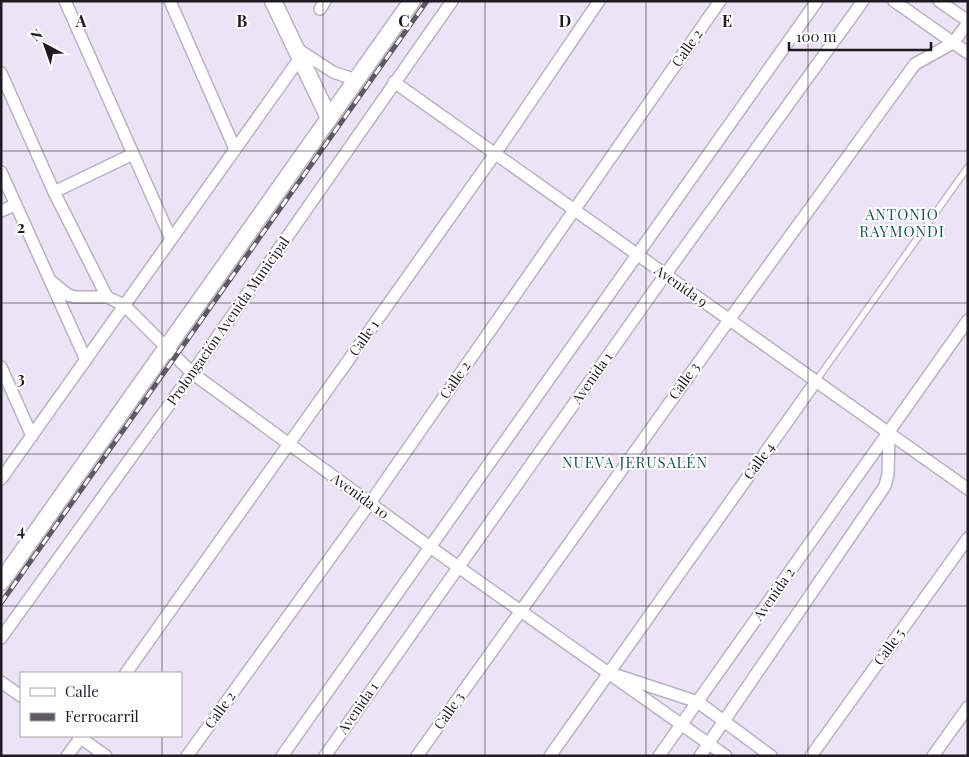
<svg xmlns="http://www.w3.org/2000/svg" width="969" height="757" font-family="'Playfair Display',serif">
	<rect width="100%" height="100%" fill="#ede3f6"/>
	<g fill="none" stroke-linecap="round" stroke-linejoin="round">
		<g stroke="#bab1c2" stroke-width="8">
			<polyline id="lane" points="816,381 968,167"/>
		</g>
		<g stroke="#bab1c2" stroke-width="14">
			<g id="street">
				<polyline points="65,1 171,239"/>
				<polyline points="170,1 235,149"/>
				<polyline points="894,1 968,53"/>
				<polyline points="939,1 968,21"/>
				<polyline points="320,9 325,1"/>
				<polyline points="296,48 333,72 356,80"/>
				<polyline points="1,73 54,192 107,297 124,305 192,373 430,547 726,756"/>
				<polyline points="394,82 968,489"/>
				<polyline points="1,172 86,360"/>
				<polyline points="54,192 133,154"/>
				<polyline points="1,211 15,205"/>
				<polyline points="51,281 68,295 75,297 107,297"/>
				<polyline points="1,367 32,436"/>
				<polyline points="1,479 300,58"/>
				<polyline points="1,638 192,373 452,1"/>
				<polyline points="126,673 495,154 599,1"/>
				<polyline points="619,676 698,702 771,756"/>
				<polyline points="1,682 21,696"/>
				<polyline points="78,736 106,756"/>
				<polyline points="67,756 82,736"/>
				<polyline points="187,756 370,503 720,1"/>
				<polyline points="282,756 817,1"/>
				<polyline points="325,756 665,275 863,1"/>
				<polyline points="417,756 729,320 915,64 953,43 968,23"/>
				<polyline points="550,756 816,381"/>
				<polyline points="659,756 968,320"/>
				<polyline points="700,756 885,486 888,474 889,432"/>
				<polyline points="811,756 968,538"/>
				<polyline points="933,756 968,707"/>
			</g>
		</g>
		<g stroke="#bab1c2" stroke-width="19">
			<g id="secondary">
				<polyline points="273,1 329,118"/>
				<polyline points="1,582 412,1"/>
			</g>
		</g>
		<use href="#lane" stroke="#fff" stroke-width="5.5"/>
		<use href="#street" stroke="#fff" stroke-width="11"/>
		<use href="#secondary" stroke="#fff" stroke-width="16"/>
		<g stroke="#5f5964" stroke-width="5">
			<polyline id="rail" points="1,603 427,1"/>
		</g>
		<use href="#rail" stroke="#fff" stroke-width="3" stroke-dasharray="9" stroke-linecap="butt"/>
	</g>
	<path fill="none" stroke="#1f1b22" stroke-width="1" stroke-opacity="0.55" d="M 162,1 L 162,673M 323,1 L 323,756M 485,1 L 485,756M 646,1 L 646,756M 808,1 L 808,756M 1,151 L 968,151M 1,303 L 968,303M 1,454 L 968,454M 1,606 L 968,606M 162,736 L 162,756"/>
	<g text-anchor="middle" stroke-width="4" stroke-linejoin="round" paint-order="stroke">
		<g font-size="14" fill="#1f1b22" stroke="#fff">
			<text transform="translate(687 48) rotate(-55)" y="5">Calle 2</text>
			<text transform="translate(681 286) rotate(35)" y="5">Avenida 9</text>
			<text transform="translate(228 321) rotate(-55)" y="5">Prolongación Avenida Municipal</text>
			<text transform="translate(364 338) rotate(-55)" y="5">Calle 1</text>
			<text transform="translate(592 378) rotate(-55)" y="5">Avenida 1</text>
			<text transform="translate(455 380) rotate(-55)" y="5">Calle 2</text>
			<text transform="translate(684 381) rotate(-54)" y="5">Calle 3</text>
			<text transform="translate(759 461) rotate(-54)" y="5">Calle 4</text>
			<text transform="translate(360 496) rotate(36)" y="5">Avenida 10</text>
			<text transform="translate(774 594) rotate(-55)" y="5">Avenida 2</text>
			<text transform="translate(889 647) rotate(-54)" y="5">Calle 5</text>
			<text transform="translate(358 708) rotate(-55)" y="5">Avenida 1</text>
			<text transform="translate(220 710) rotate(-54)" y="5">Calle 2</text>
			<text transform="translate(449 711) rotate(-55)" y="5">Calle 3</text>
		</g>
		<g font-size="15" letter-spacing="1" fill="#18535a" stroke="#fff">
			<text x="902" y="220">ANTONIO<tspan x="902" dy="17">RAYMONDI</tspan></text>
			<text x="635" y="468">NUEVA JERUSALÉN</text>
		</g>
	</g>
	<g font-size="16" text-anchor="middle" font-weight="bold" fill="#1f1b22" stroke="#fff" stroke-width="4" stroke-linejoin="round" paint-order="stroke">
		<text x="81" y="27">A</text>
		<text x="242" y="27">B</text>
		<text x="404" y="27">C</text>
		<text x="565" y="27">D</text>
		<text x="727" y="27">E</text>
		<text x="21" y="233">2</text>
		<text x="21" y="384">3</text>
		<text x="21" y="536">4</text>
	</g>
	<rect width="969" height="757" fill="none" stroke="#1f1b22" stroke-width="5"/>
	<rect x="20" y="672" width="162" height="65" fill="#ffffff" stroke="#a5a4a7"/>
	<rect x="30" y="688" width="25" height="8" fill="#ffffff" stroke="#a5a4a7"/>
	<text x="65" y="697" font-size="15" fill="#1f1b22">Calle</text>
	<rect x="30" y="713" width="25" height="8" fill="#5f5964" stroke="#a5a4a7"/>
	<text x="65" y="722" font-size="15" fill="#1f1b22">Ferrocarril</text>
	<g transform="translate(45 45) rotate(319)" stroke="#ffffff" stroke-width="4" paint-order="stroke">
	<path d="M0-4L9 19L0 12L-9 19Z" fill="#1f1b22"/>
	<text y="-8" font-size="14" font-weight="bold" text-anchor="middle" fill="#1f1b22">N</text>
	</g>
	<path d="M789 42v8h142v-8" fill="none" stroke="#1f1b22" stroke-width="2.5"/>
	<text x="796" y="42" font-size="15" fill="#1f1b22" stroke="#ffffff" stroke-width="4" paint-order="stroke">100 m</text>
</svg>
